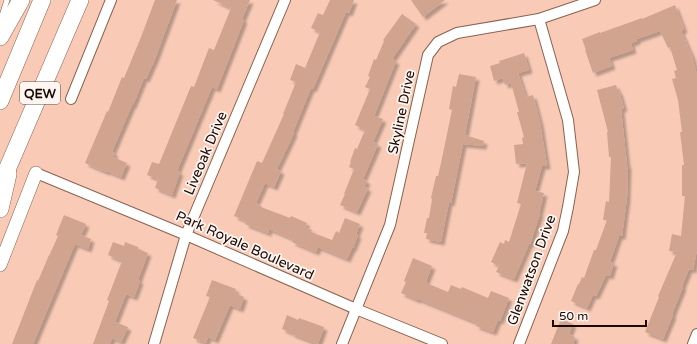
<svg xmlns="http://www.w3.org/2000/svg" width="697" height="344" font-family="'Varela Round',sans-serif">
	<defs>
		<filter id="shadow"><feDropShadow dx="3.5" dy="3.5" stdDeviation="1" flood-color="#0004"/></filter>
	</defs>
	<rect width="100%" height="100%" fill="#f9cbb6"/>
	<g fill="#d1a490" filter="url(#shadow)">
		<polygon points="155,0 177,0 155,59 146,79 144,78 133,105 132,105 112,152 115,153 113,157 127,163 121,177 107,171 106,172 85,163 107,111 108,112 122,77 124,78 141,37"/>
		<polygon points="213,0 250,0 242,19 244,20 217,89 212,87 177,171 180,172 172,195 155,188 158,179 147,175 152,162 159,164 191,86 194,87 209,48 214,50 231,8"/>
		<polygon points="330,0 354,0 349,13 346,12 313,89 311,88 293,132 294,133 277,169 281,171 274,187 265,183 256,203 261,206 261,207 290,218 291,216 307,223 305,227 312,230 311,232 332,240 336,231 339,233 345,218 360,224 356,234 358,235 353,248 352,248 347,259 318,247 316,252 292,242 293,239 269,229 268,233 245,224 246,221 234,216 257,161 262,163 284,114 283,114 296,82 290,80 296,64 305,68 320,32 311,28 318,13 323,15"/>
		<polygon points="411,0 445,0 423,17"/>
		<polygon points="675,5 684,29 681,31 692,56 697,75 697,250 693,270 689,269 682,286 683,287 672,314 673,315 663,339 645,332 659,297 658,296 677,252 669,251 672,234 681,236 685,196 682,196 682,165 684,165 680,132 682,132 678,100 672,79 676,78 674,71 677,70 670,47 668,48 660,31 637,39 637,41 631,43 633,50 609,58 612,66 593,73 585,50 586,50 582,39 600,32 600,33 642,18 642,19"/>
		<polygon points="402,14 416,24 392,59 396,61 374,116 383,119 373,142 378,144 363,179 367,181 364,187 368,188 357,212 340,205 345,194 344,194 354,169 349,167 351,162 350,162 355,148 357,149 365,130 355,125 370,89 365,87 370,77 368,76 374,59 376,60 384,41 383,40"/>
		<polygon points="524,53 529,70 518,73 526,97 533,95 540,122 547,166 542,166 535,191 544,193 539,214 540,214 530,244 529,244 514,279 496,272 499,266 491,262 500,242 504,244 505,240 509,242 521,204 517,203 527,163 516,164 514,145 523,144 522,138 524,137 517,112 519,112 511,83 505,85 503,78 494,81 490,66 500,63 499,61"/>
		<polygon points="459,74 476,77 465,135 484,141 483,146 463,144 451,203 449,202 441,242 426,239 427,233 424,233 427,218 429,218 432,199 431,198 436,176 438,176 441,163 452,110 449,109 453,86 456,87"/>
		<polygon points="616,85 618,91 619,91 624,108 621,109 627,165 628,165 627,198 622,236 619,236 610,262 614,263 610,276 606,275 596,296 593,295 587,308 571,301 578,284 579,284 582,277 584,278 594,250 596,250 607,220 603,220 606,201 609,202 611,157 609,157 607,132 608,132 597,90"/>
		<polygon points="64,215 86,224 81,235 91,239 88,249 75,244 33,344 12,344 37,280 38,281 49,255 49,256 58,236 56,235"/>
		<polygon points="113,242 124,246 125,242 138,247 138,249 148,253 138,280 140,281 134,297 126,294 115,322 128,327 121,342 112,338 110,344 93,344 109,301 107,300 122,261 108,255"/>
		<polygon points="413,258 432,266 426,281 427,281 426,283 448,292 451,285 461,289 462,287 488,298 491,291 509,298 500,321 498,320 493,332 476,326 477,323 418,299 417,300 401,293 406,282 404,281"/>
		<polygon points="212,280 236,289 235,293 244,297 240,309 230,305 215,340 208,337 206,343 193,338 210,297 206,296"/>
		<polygon points="287,315 298,320 299,318 324,327 318,344 292,334 292,333 282,329"/>
		<polygon points="561,319 573,324 569,334 575,337 573,344 551,344"/>
	</g>
	<g fill="none" stroke-linecap="round" stroke-linejoin="round">
		<g stroke="#8a624f" stroke-width="6">
			<polyline id="lane" points="0,22 7,0"/>
		</g>
		<g stroke="#8a624f" stroke-width="12">
			<g id="street">
				<polyline points="71,99 111,0"/>
				<polyline points="36,173 186,235 356,309 442,344"/>
				<polyline points="154,344 186,235 285,0"/>
				<polyline points="342,344 390,225 428,55 438,42 457,33 539,19 595,0"/>
				<polyline points="519,344 563,231 568,207 574,172 568,120 539,19"/>
				<polyline points="693,344 697,334"/>
			</g>
		</g>
		<g stroke="#8a624f" stroke-width="14">
			<polyline id="secondary" points="0,265 36,173"/>
		</g>
		<g stroke="#8a624f" stroke-width="18">
			<g id="highway">
				<polyline points="0,37 21,0"/>
				<polyline points="0,101 42,0"/>
				<polyline points="0,186 80,0"/>
				<polyline points="0,209 8,174"/>
			</g>
		</g>
		<use href="#lane" stroke="#fff" stroke-width="5"/>
		<use href="#street" stroke="#fff" stroke-width="10"/>
		<use href="#secondary" stroke="#fff" stroke-width="13"/>
		<use href="#highway" stroke="#fff" stroke-width="17"/>
	</g>
	<g text-anchor="middle" stroke-width="3.5" stroke-linejoin="round" paint-order="stroke">
		<rect fill="#fff5f1" stroke="#5d504b" stroke-width="1" x="20" y="82" width="40" height="22" rx="3"/>
		<g font-size="13" font-weight="bold" fill="#180904">
			<text x="40" y="98">QEW</text>
		</g>
		<g font-size="14" fill="#180904" stroke="#fff5f1">
			<text transform="translate(401 112) rotate(-78)" y="5">Skyline Drive</text>
			<text transform="translate(205 153) rotate(-67)" y="5">Liveoak Drive</text>
			<text transform="translate(245 245) rotate(24)" y="5">Park Royale Boulevard</text>
			<text transform="translate(531 270) rotate(-70)" y="5">Glenwatson Drive</text>
		</g>
	</g>
	<path d="M553 320v6h93v-6" fill="none" stroke="#180904" stroke-width="2"/>
	<text x="559" y="320" font-size="12" fill="#180904" stroke="#fff5f1" stroke-width="3" paint-order="stroke">50 m</text>
</svg>
